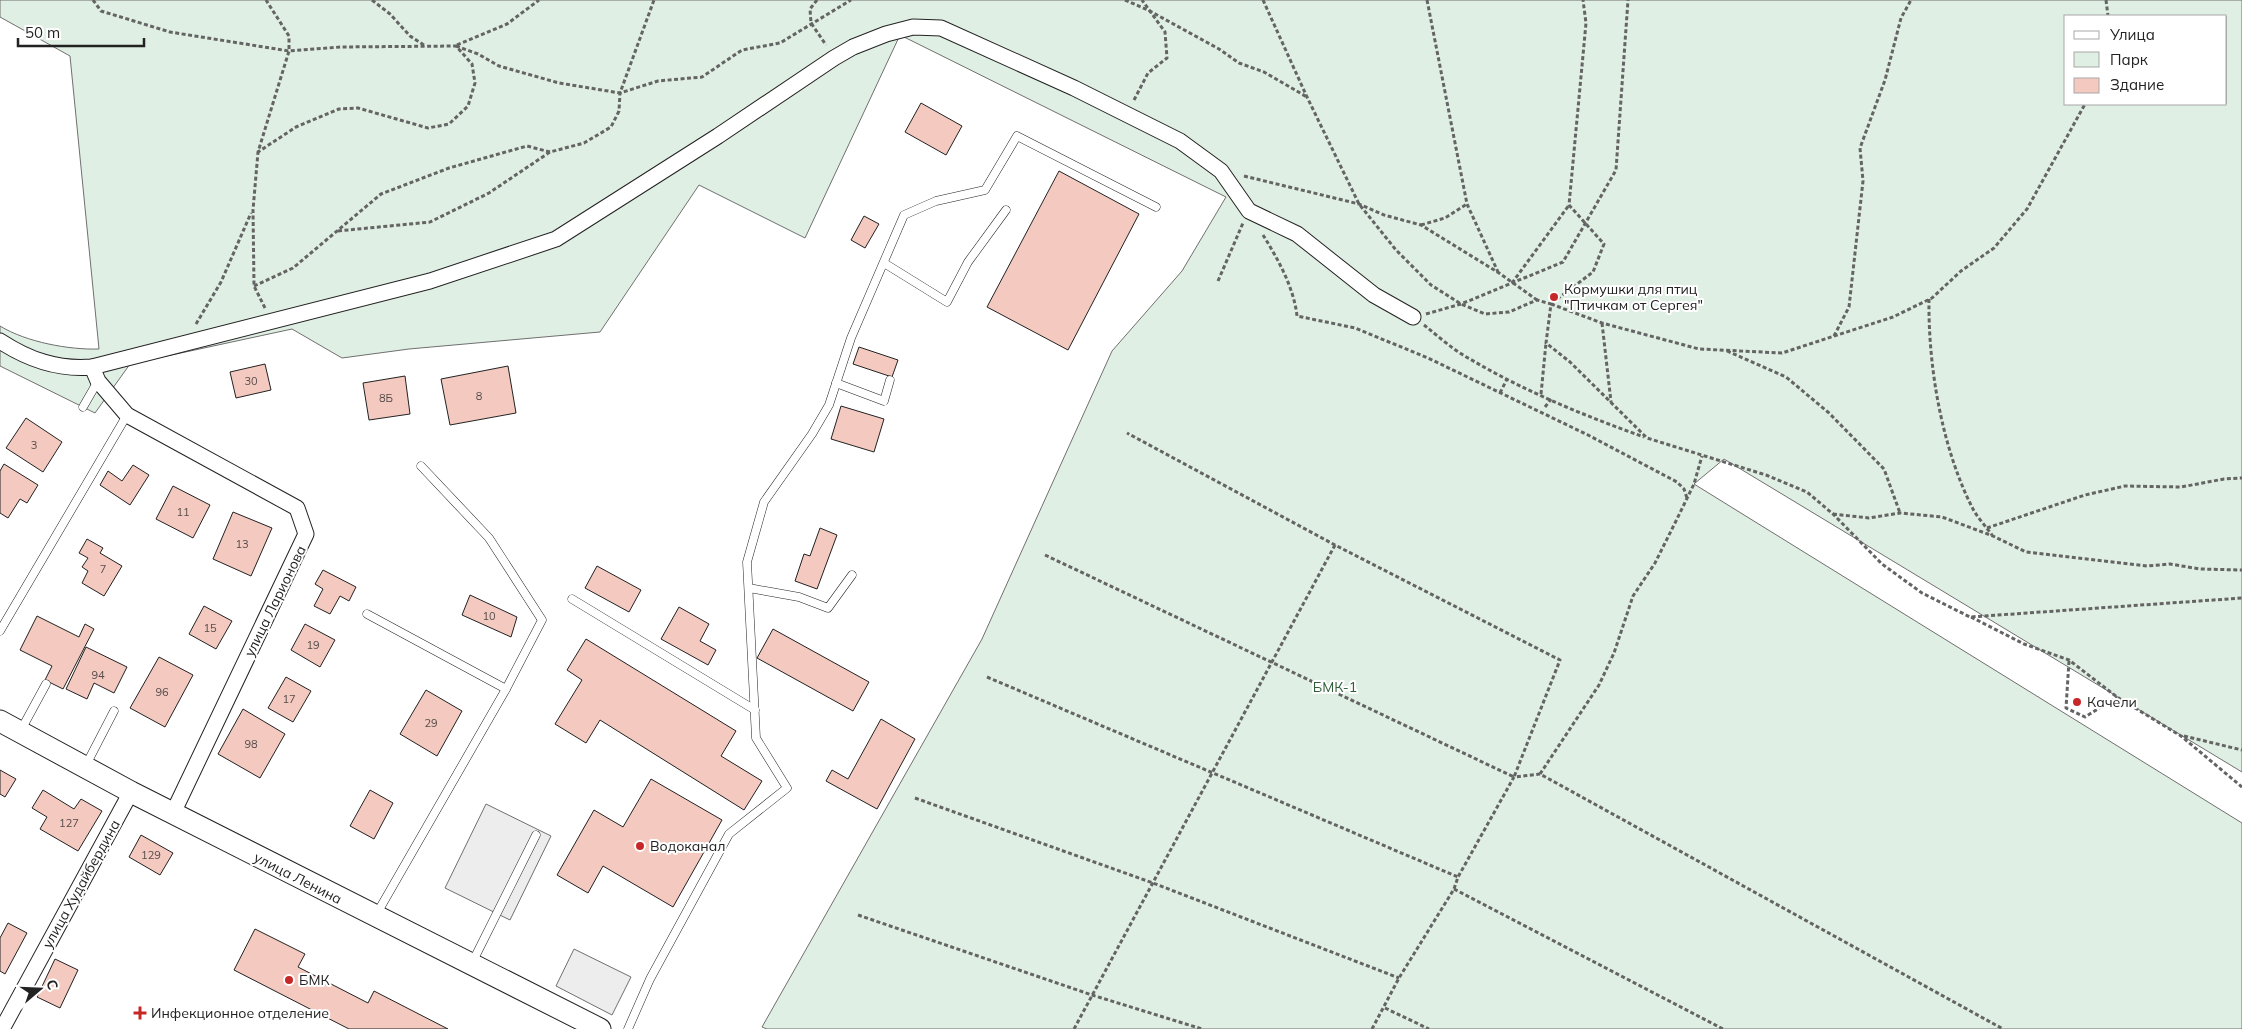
<svg xmlns="http://www.w3.org/2000/svg" width="2242" height="1029" font-family="Mulish,sans-serif">
	<rect width="100%" height="100%" fill="#fff"/>
	<path fill="#e0efe3" stroke="#6f6f6f" fill-rule="evenodd" d="M 0,0 L 2242,0 L 2242,772 L 1724,459 L 1694,484 L 2242,823 L 2242,1029 L 767,1029 L 762,1027 L 982,639 L 1112,351 L 1182,271 L 1226,197 L 900,35 L 805,238 L 699,185 L 600,332 L 409,349 L 342,358 L 292,329 L 130,364 L 95,413 L 0,366 L 0,326 C 26,342 69,350 99,349 L 70,56 L 0,17 ZM 2066,16 L 2226,16 L 2226,104 L 2066,104 Z"/>
	<g fill="#ededed" stroke="#6f6f6f">
		<polygon points="486,804 551,836 510,920 445,888"/>
		<polygon points="574,949 631,977 612,1015 556,986"/>
	</g>
	<g fill="#f3c9c0" stroke="#222">
		<polygon points="921,103 962,126 946,155 905,132"/>
		<polygon points="1059,171 1139,214 1068,350 987,307"/>
		<polygon points="864,216 879,224 865,248 851,240"/>
		<polygon points="859,347 898,360 892,377 853,364"/>
		<polygon points="265,364 271,390 236,398 230,372"/>
		<polygon points="508,366 516,413 450,425 441,379"/>
		<polygon points="405,376 410,414 369,420 363,383"/>
		<polygon points="841,406 884,419 874,452 831,439"/>
		<polygon points="26,418 62,442 43,472 6,448"/>
		<polygon points="4,464 38,485 27,503 20,499 8,518 0,513 0,471"/>
		<polygon points="133,465 149,475 130,505 100,485 108,471 122,481"/>
		<polygon points="173,486 210,505 193,538 156,519"/>
		<polygon points="233,512 272,528 251,576 213,559"/>
		<polygon points="820,528 837,535 817,589 795,581 804,554 810,556"/>
		<polygon points="87,539 103,548 100,553 122,566 104,596 82,583 88,571 82,567 88,558 79,553"/>
		<polygon points="597,566 641,590 629,612 585,588"/>
		<polygon points="323,570 356,587 349,601 340,596 330,614 314,606 323,589 315,584"/>
		<polygon points="470,595 517,617 511,637 462,615"/>
		<polygon points="204,606 232,621 216,649 189,634"/>
		<polygon points="679,607 709,624 700,641 716,650 708,665 661,639"/>
		<polygon points="37,616 79,637 85,624 94,629 63,689 45,680 52,666 20,650"/>
		<polygon points="305,624 335,640 320,667 291,650"/>
		<polygon points="773,629 869,682 853,711 757,658"/>
		<polygon points="586,639 736,731 721,756 762,781 744,810 600,720 586,743 555,724 582,680 567,670"/>
		<polygon points="86,647 127,667 114,693 94,683 87,699 66,689"/>
		<polygon points="159,657 193,675 165,727 130,708"/>
		<polygon points="286,677 311,691 293,722 268,708"/>
		<polygon points="426,690 462,711 437,756 400,734"/>
		<polygon points="243,709 285,734 260,778 218,754"/>
		<polygon points="881,719 915,739 877,809 826,781 832,770 848,779"/>
		<polygon points="0,770 16,779 5,797 0,794"/>
		<polygon points="651,779 722,820 673,907 603,866 588,893 557,875 594,810 623,827"/>
		<polygon points="43,790 74,809 81,799 102,811 78,851 40,829 47,817 32,808"/>
		<polygon points="370,790 393,803 374,839 350,826"/>
		<polygon points="141,835 173,853 160,875 129,857"/>
		<polygon points="8,923 27,933 5,974 0,971 0,938"/>
		<polygon points="255,929 305,954 298,967 368,1003 374,991 448,1029 349,1029 234,970"/>
		<polygon points="55,959 78,970 60,1008 37,997"/>
	</g>
	<g fill="none" stroke-linecap="round" stroke-linejoin="round">
		<g stroke="#222" stroke-width="9">
			<g id="service">
				<polyline points="884,263 947,302 968,262 1006,210"/>
				<polyline points="836,383 884,401 890,380"/>
				<polyline points="83,407 98,381"/>
				<polyline points="749,588 799,597 828,608 852,575"/>
				<polyline points="572,599 755,710"/>
				<polyline points="367,614 506,689"/>
				<polyline points="0,631 127,415"/>
				<polyline points="21,730 46,684"/>
				<polyline points="86,765 114,711"/>
				<polyline points="376,915 506,689 542,620 489,538 421,466"/>
				<polyline points="472,963 536,835"/>
				<polyline points="628,1029 650,979 729,834 787,788 756,738 747,562 764,502 812,434 829,405 851,338 904,215 936,201 985,190 1017,136 1156,207"/>
			</g>
		</g>
		<g stroke="#222" stroke-width="17">
			<g id="minor">
				<path d="M 0,341 C 29,360 58,370 92,367 L 430,281 L 556,239 L 718,136 L 834,58 L 853,47 L 886,34 L 913,27 L 941,28 L 1074,88 L 1180,141 L 1221,171 L 1249,211 L 1297,234 L 1374,295 L 1413,317"/>
				<polyline points="92,367 98,381 127,415 297,508 306,534 173,813"/>
				<polyline points="2,1029 131,792"/>
			</g>
		</g>
		<g stroke="#222" stroke-width="23">
			<polyline id="secondary" points="0,721 131,792 600,1029"/>
		</g>
		<g stroke="#646464" stroke-width="3" stroke-dasharray="4 2.5" stroke-linecap="butt">
			<polyline points="93,0 101,11 170,32 289,51 341,47 456,46 472,64 475,83 468,106 449,124 428,128 358,108 339,109 296,127 258,152"/>
			<polyline points="372,0 390,14 410,36 424,45"/>
			<polyline points="817,0 810,9 811,23 826,45"/>
			<polyline points="1125,0 1148,10 1219,49 1239,63 1264,72 1307,97"/>
			<polyline points="1263,0 1307,97 1359,204 1396,250 1431,285 1461,304 1485,314 1509,312 1537,300 1551,304 1546,343 1570,362 1647,438 1766,475 1807,492 1833,514 1882,564 1922,593 1970,617 2242,598"/>
			<polyline points="1427,0 1467,204 1498,272"/>
			<polyline points="2106,0 2108,16"/>
			<polyline points="457,45 507,24 539,0"/>
			<polyline points="456,46 478,54 499,66 559,83 620,93 654,0"/>
			<polyline points="1134,100 1148,73 1167,58 1165,32 1142,0"/>
			<polyline points="1244,176 1359,204 1384,215 1421,225 1499,273 1537,300"/>
			<polyline points="1421,225 1445,218 1467,204"/>
			<polyline points="338,231 430,222 489,193 550,152"/>
			<path d="M 1263,235 C 1278,259 1294,288 1297,316 L 1355,328 L 1428,358 L 1588,435 L 1677,482 L 1684,489 L 1687,498"/>
			<polyline points="1218,281 1243,223"/>
			<polyline points="1512,283 1569,205"/>
			<polyline points="254,286 293,268 381,194 449,168 527,146 550,152 584,143 611,127 619,111 620,93 658,81 702,77 742,50 780,43 851,0"/>
			<path d="M 1929,299 C 1928,367 1942,450 1974,511 C 1979,519 1986,527 1992,535"/>
			<polyline points="1552,303 1593,272 1604,244 1569,205 1586,23 1583,0"/>
			<polyline points="1551,304 1602,323 1699,349 1782,353 1893,317 1932,298 1961,271 1994,248 2027,209 2085,104"/>
			<polyline points="265,308 254,286 253,210 258,152 289,51 289,36 266,0"/>
			<polyline points="1426,314 1461,304 1563,262 1616,170 1628,0"/>
			<polyline points="1602,323 1611,402"/>
			<polyline points="196,324 221,282 251,213"/>
			<path d="M 1424,325 C 1438,336 1453,350 1470,359 C 1524,391 1585,416 1644,437"/>
			<polyline points="1834,336 1849,307 1863,181 1860,148 1885,80 1901,18 1911,0"/>
			<polyline points="1727,351 1786,377 1829,413 1884,469 1900,513"/>
			<polyline points="1500,393 1507,379"/>
			<polyline points="1541,394 1546,343"/>
			<polyline points="1545,407 1551,399"/>
			<polyline points="1833,514 1869,518 1900,513 1942,517 1993,536 2026,552 2147,566 2170,564 2200,569 2242,570"/>
			<polyline points="1987,528 2085,495 2125,486 2181,487 2224,479 2242,478"/>
			<polyline points="1045,555 1514,777 1560,660 1335,545 1127,433"/>
			<polyline points="1971,617 2024,644 2069,660 2117,697 2181,736 2242,787"/>
			<polyline points="2069,661 2066,708 2085,717 2117,697"/>
			<polyline points="987,677 1458,877"/>
			<polyline points="2184,736 2242,750"/>
			<polyline points="1540,774 1599,685 1614,653 1633,596 1655,563 1675,523 1694,484 1702,456"/>
			<polyline points="915,798 1153,883 1399,978"/>
			<polyline points="1454,889 1723,1029"/>
			<polyline points="858,915 1092,995 1202,1029"/>
			<polyline points="1385,1008 1429,1029"/>
			<polyline points="1074,1029 1335,545"/>
			<polyline points="1372,1029 1399,978 1454,889 1458,877 1514,777 1540,774 2003,1029"/>
		</g>
		<use href="#service" stroke="#fff" stroke-width="8"/>
		<use href="#minor" stroke="#fff" stroke-width="15"/>
		<use href="#secondary" stroke="#fff" stroke-width="21"/>
	</g>
	<g fill="#c62828" stroke="#fff" stroke-width="2">
		<circle cx="1554" cy="297" r="5"/>
		<circle cx="2077" cy="702" r="5"/>
		<circle cx="640" cy="846" r="5"/>
		<circle cx="289" cy="980" r="5"/>
		<path d="M137.5 1005.5h5v5h5v5h-5v5h-5v-5h-5v-5h5z"/>
	</g>
	<g text-anchor="middle" stroke-width="4" stroke-linejoin="round" paint-order="stroke">
		<g font-size="11" fill="#564c4a">
			<text x="251" y="385">30</text>
			<text x="479" y="400">8</text>
			<text x="386" y="402">8Б</text>
			<text x="34" y="449">3</text>
			<text x="183" y="516">11</text>
			<text x="242" y="548">13</text>
			<text x="103" y="573">7</text>
			<text x="489" y="620">10</text>
			<text x="210" y="632">15</text>
			<text x="313" y="649">19</text>
			<text x="98" y="679">94</text>
			<text x="162" y="696">96</text>
			<text x="289" y="703">17</text>
			<text x="431" y="727">29</text>
			<text x="251" y="748">98</text>
			<text x="69" y="827">127</text>
			<text x="151" y="859">129</text>
		</g>
		<g font-size="14" fill="#222" stroke="#fff" text-anchor="start">
			<text x="1564" y="294">Кормушки для птиц<tspan x="1564" dy="16">"Птичкам от Сергея"</tspan></text>
			<text x="2087" y="707">Качели</text>
			<text x="650" y="851">Водоканал</text>
			<text x="299" y="985">БМК</text>
			<text x="151" y="1018">Инфекционное отделение</text>
		</g>
		<g font-size="14" fill="#222" stroke="#fff">
			<text transform="translate(275 601) rotate(-64)" y="5">улица Ларионова</text>
			<text transform="translate(298 878) rotate(27)" y="5">улица Ленина</text>
			<text transform="translate(81 884) rotate(-61)" y="5">улица Худайбердина</text>
		</g>
		<g font-size="14" fill="#2f5e38" stroke="#fff">
			<text x="1335" y="692">БМК-1</text>
		</g>
	</g>
	<rect x="2064" y="15" width="162" height="90" fill="#ffffff" stroke="#a7a7a7"/>
	<rect x="2074" y="31" width="25" height="8" fill="#ffffff" stroke="#a7a7a7"/>
	<text x="2110" y="40" font-size="15" fill="#222222">Улица</text>
	<rect x="2074" y="52" width="25" height="15" fill="#e0efe3" stroke="#a7a7a7"/>
	<text x="2110" y="65" font-size="15" fill="#222222">Парк</text>
	<rect x="2074" y="78" width="25" height="15" fill="#f3c9c0" stroke="#a7a7a7"/>
	<text x="2110" y="90" font-size="15" fill="#222222">Здание</text>
	<g transform="translate(40 989) rotate(71)" stroke="#ffffff" stroke-width="4" paint-order="stroke">
	<path d="M0-4L9 19L0 12L-9 19Z" fill="#222222"/>
	<text y="-8" font-size="14" font-weight="bold" text-anchor="middle" fill="#222222">С</text>
	</g>
	<path d="M18 38v8h126v-8" fill="none" stroke="#222222" stroke-width="2.5"/>
	<text x="25" y="38" font-size="15" fill="#222222" stroke="#ffffff" stroke-width="4" paint-order="stroke">50 m</text>
</svg>
